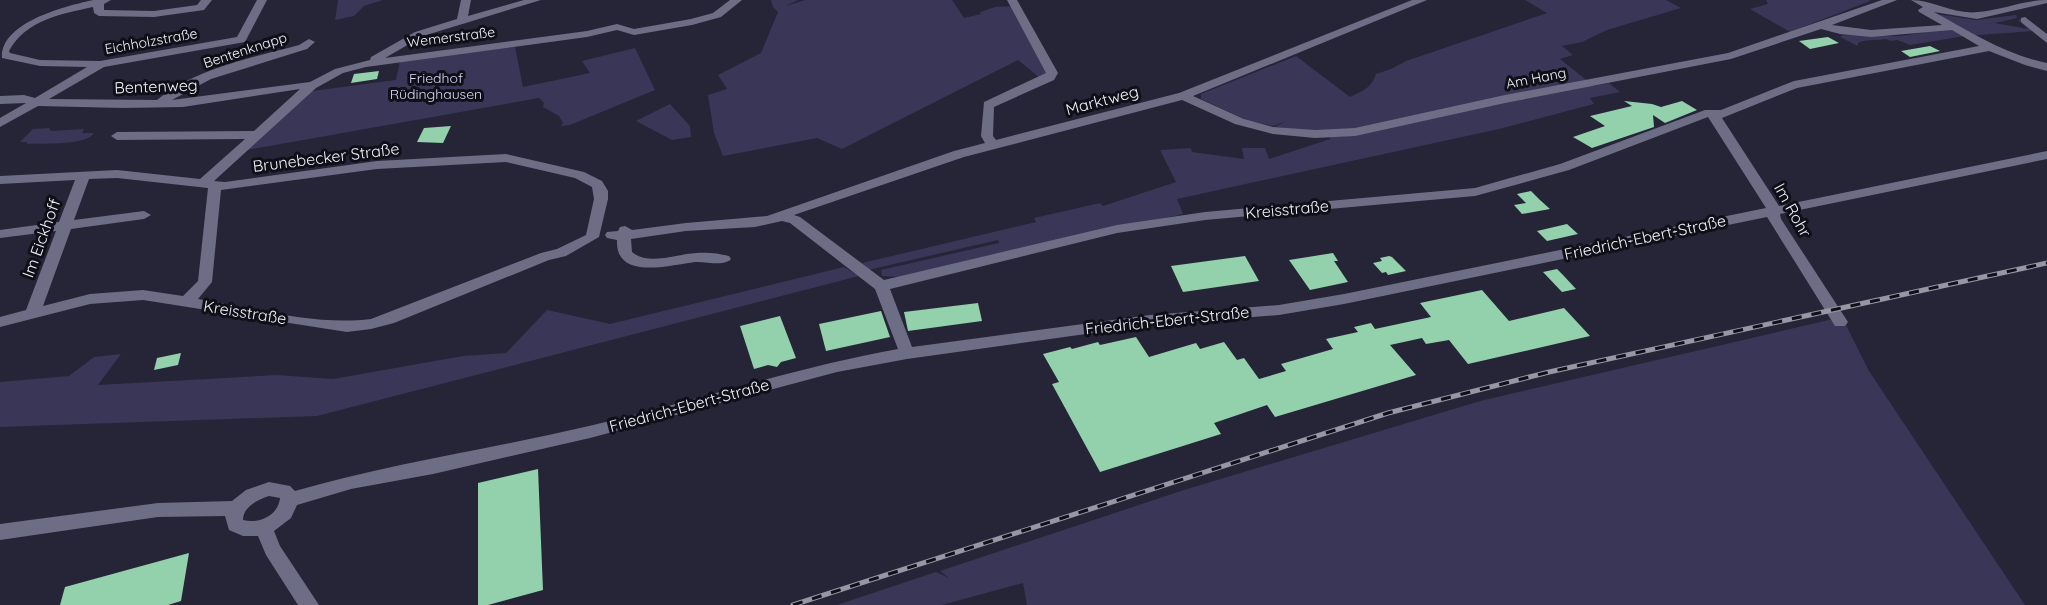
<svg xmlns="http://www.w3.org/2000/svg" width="2047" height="605" font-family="Quicksand,sans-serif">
	<rect width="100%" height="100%" fill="#262437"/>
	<g fill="#393657">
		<polygon points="338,0 383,0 364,6 354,16 335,20"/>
		<polygon points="771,0 798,0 786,6 805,0 952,0 964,18 981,14 980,12 995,7 1014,6 1048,71 1040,78 1018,60 842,149 817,138 723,156 714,133 708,95 727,89 718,75 761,53 778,12 773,7"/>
		<path d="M 1525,0 L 1666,0 L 1681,8 L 1607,30 L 1582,42 L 1562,46 L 1573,55 L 1560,59 L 1594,86 L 1609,83 L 1620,92 L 1590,98 L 1594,104 L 1499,129 L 1177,199 L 1183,214 L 899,277 L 882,276 L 881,270 L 999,243 L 998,240 L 868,270 L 862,263 L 1036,222 L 1034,218 L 1100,203 L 1103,206 L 1176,182 L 1160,150 L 1191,148 L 1192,152 L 1244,159 L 1242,148 L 1265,148 L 1269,159 L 1330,139 L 1328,132 L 1274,127 L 1287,121 L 1273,126 L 1249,121 L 1201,99 L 1201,94 L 1296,56 L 1350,97 C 1363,91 1371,88 1376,74 L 1391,69 L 1406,61 L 1547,13 Z"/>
		<polygon points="1766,0 1869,0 1870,1 1790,32 1750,9 1768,4"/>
		<path d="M 1937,14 L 1976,20 L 2016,15 L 2017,18 L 1995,23 L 2028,29 L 2018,20 L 2021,19 L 2034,31 L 1965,36 L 1910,45 L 1897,40 L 1891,41 L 1886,39 C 1876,41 1865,39 1858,43 L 1858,46 L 1840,37 L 1843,35 L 1900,36 L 1947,29 Z"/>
		<polygon points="515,47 523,87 590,73 582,61 635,48 655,90 570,125 561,126 563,123 559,116 543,107 544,103 539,98 247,150 312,91 396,80 400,61"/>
		<polygon points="670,104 690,126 691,137 672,140 636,121"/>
		<path d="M 49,128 L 51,131 L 84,129 L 82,133 L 94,133 C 86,146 43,143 27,144 L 27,142 L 20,142 L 33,129 Z"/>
		<polygon points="844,267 859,276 317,416 0,427 0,382 69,376 94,357 121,354 98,385 277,375 333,379 463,356 506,353 547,310 610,324"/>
		<polygon points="1842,317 1869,371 2025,605 1027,605 1023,583 942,605 837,605 936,572 949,578 940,571 1184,490 1480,401"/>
	</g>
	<g fill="#93d1ac">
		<polygon points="1828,37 1839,43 1810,49 1799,41"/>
		<polygon points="1930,46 1940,51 1910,57 1901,51"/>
		<polygon points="379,71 377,79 351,83 354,74"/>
		<polygon points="1624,101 1652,104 1661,107 1682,101 1697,110 1665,123 1653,115 1654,127 1592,148 1573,137 1605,126 1590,116 1632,106"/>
		<polygon points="451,126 443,143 417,142 424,128"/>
		<polygon points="1531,191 1540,200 1550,209 1522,214 1514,205 1526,203 1517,194"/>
		<polygon points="1567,224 1578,234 1547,241 1537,231"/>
		<polygon points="1333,253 1338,261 1334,261 1348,282 1310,290 1289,260"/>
		<polygon points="1245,256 1259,281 1183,292 1171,266"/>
		<polygon points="1389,256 1392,257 1406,271 1388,275 1386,272 1382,273 1373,263 1382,261 1380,258"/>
		<polygon points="1557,269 1563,275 1576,289 1562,292 1543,272"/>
		<polygon points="1482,290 1509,321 1564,308 1590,336 1468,364 1449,340 1426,344 1422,338 1390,345 1416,375 1275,417 1267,405 1214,423 1221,434 1100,472 1052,384 1059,382 1043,354 1070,347 1072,349 1098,342 1100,345 1136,337 1149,357 1196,343 1200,349 1224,342 1237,360 1244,358 1259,379 1286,371 1281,364 1333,349 1326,339 1358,332 1354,327 1371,323 1375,329 1431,317 1420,303"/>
		<polygon points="978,303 982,321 908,331 904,312"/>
		<polygon points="881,311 890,337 826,351 819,324"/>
		<polygon points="780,316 796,358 781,362 777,367 768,365 754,369 740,326"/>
		<polygon points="181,353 178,365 154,370 157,358"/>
		<polygon points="538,469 543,590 488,605 478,605 478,483"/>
		<polygon points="189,553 181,601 168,605 60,605 65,587"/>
	</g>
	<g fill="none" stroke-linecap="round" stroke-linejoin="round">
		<g fill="#6e6d86" fill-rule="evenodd">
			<path d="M 93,0 L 111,0 L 104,4 L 104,10 L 154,11 L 197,5 L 201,0 L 212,0 L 204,10 L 154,17 L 99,16 L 94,13 L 93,7 C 61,14 26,20 9,51 L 10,53 L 40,60 L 100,61 L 237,37 L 257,0 L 267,0 L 245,42 L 104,67 L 49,99 L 157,100 C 196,68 251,58 299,45 L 309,39 L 315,42 L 307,49 L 211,79 L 172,100 L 310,82 L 335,69 L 370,60 L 371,57 L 415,32 L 457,19 L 461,0 L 471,0 L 468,16 L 524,0 L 541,0 L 423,36 L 385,58 L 587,31 L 617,24 L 634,29 L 691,19 L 713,13 L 730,0 L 742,0 L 721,17 L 692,25 L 634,35 L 617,30 L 587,37 L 366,67 L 343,73 L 316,88 L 214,181 L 225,182 L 377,161 L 506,154 L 584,172 L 602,181 L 608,191 L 608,199 L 599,237 L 566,256 L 549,260 L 394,323 L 371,329 L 347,332 L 143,300 L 90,304 L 0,327 L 0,317 L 26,310 L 56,231 L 0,238 L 0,230 L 59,222 L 75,180 L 0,184 L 0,176 L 117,170 L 200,179 L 245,139 L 117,140 L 111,136 L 117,132 L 254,131 L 300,89 L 183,107 L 123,108 L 38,106 L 0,127 L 0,118 L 26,103 L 0,104 L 0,96 L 24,95 L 35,98 L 87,67 L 40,66 L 2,58 C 0,21 71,5 93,0 ZM 506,162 L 575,178 L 592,187 L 594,199 L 586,235 L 557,249 L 541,253 L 371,319 C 314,326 254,308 198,299 L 212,282 L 221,190 L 377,169 ZM 117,178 L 208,188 L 198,281 L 183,296 L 143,290 L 90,294 L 43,306 L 71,229 L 144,219 L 151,215 L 144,211 L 74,220 L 89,179 Z"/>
			<path d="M 1007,0 L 1017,0 L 1058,73 L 1054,80 L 994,107 L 993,136 L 996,140 L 1179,93 L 1412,0 L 1427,0 L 1193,96 L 1244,119 L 1273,127 L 1315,130 L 1355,128 L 1505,95 L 1728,53 L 1882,0 L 1897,0 L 1832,25 L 1871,30 L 1942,25 L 1919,12 L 1918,10 L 1923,7 L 1911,0 C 1934,0 1954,15 1978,12 C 2002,10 2023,0 2047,0 L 2047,3 L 1977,19 L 1934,12 C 1971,32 2006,55 2047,63 L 2047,71 L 2025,65 L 1989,51 L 1797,88 L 1722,118 L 1779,206 L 2047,151 L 2047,159 L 1780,214 L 1781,219 L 1848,322 L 1845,326 L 1835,326 L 1767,217 L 1344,304 L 1279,315 L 1150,325 L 907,359 L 837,372 L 590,438 L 433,474 L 351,489 L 297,505 L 291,518 L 274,531 L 280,546 L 319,605 L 298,605 L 266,555 L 258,536 L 243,536 L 229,530 L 225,516 L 158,517 L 0,540 L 0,524 L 158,503 L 232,501 L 246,490 L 269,482 L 290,486 L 295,491 C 391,463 491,449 589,426 C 692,402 793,368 898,349 L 875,289 L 790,223 L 782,221 L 755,227 L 686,231 L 631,239 L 632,252 C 648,266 677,254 696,253 C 707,252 718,253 729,256 L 731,259 C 724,267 706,261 695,262 C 670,265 615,281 617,240 L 607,238 L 605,235 L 607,232 L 618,231 L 620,227 L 625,226 L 632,230 L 686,223 L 767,216 L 954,151 L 985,143 L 981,136 L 984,102 L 1046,73 ZM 1821,29 L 1840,34 L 1871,37 L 1952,30 L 1979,46 L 1794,81 L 1721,110 L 1705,110 L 1560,164 L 1475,188 L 1205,212 L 1117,225 L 884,280 L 800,217 L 794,215 L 964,157 L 1182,100 L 1235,124 L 1273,134 L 1315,138 L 1355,136 L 1505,103 L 1731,59 ZM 1708,117 L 1766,208 L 1344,294 L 1279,305 L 1150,315 L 912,347 L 890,289 L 1117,233 L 1205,220 L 1475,196 L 1569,170 ZM 269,496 L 280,498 C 278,516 259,524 243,520 C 243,507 257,500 269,496 Z"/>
			<polygon points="2025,17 2047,34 2047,43 2021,22 2021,18"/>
		</g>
		<g stroke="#9696a5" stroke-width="5">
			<polyline id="rail" points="793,605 1388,413 1549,372 2047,263"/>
		</g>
		<use href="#rail" stroke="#0f0f17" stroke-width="3" stroke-dasharray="10" stroke-linecap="butt"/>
	</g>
	<g text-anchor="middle" stroke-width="6" stroke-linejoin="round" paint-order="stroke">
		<g font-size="14" fill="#f1f1fe" stroke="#0f0f17">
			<text transform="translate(451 37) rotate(-7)" y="5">Wemerstraße</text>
			<text transform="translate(151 41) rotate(-10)" y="5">Eichholzstraße</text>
			<text transform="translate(245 50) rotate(-18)" y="5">Bentenknapp</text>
			<text transform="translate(1536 78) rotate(-11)" y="5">Am Hang</text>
		</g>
		<g font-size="14" fill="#dad9fb" stroke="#0f0f17">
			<text x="436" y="83">Friedhof<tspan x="436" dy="16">Rüdinghausen</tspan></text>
		</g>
		<g font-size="16" fill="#f1f1fe" stroke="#0f0f17">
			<text transform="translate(156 86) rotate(-2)" y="6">Bentenweg</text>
			<text transform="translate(1102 100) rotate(-15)" y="6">Marktweg</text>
			<text transform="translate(326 157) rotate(-7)" y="6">Brunebecker Straße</text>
			<text transform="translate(1287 209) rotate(-5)" y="6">Kreisstraße</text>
			<text transform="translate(1793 210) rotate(61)" y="6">Im Rohr</text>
			<text transform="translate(1645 237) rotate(-12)" y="6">Friedrich-Ebert-Straße</text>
			<text transform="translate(41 238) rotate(-70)" y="6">Im Eickhoff</text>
			<text transform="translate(245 312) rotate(9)" y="6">Kreisstraße</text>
			<text transform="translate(1167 320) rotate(-6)" y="6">Friedrich-Ebert-Straße</text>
			<text transform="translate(689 405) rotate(-15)" y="6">Friedrich-Ebert-Straße</text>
		</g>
	</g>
</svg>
